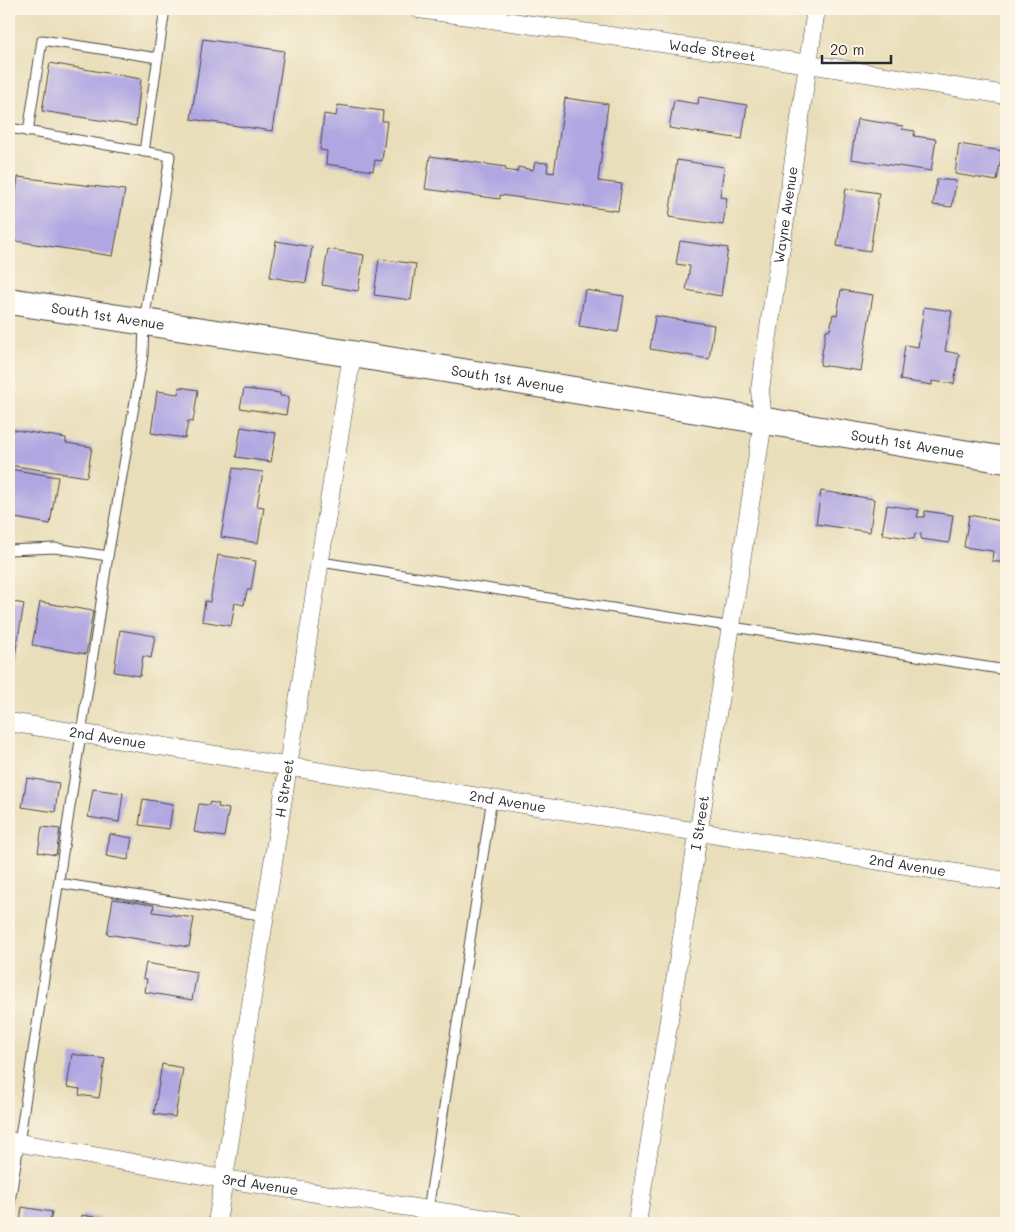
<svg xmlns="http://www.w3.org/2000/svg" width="1015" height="1232" font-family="Mali,sans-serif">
	<rect width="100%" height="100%" fill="#fcf5e5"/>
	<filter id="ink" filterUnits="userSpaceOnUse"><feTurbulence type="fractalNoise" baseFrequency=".02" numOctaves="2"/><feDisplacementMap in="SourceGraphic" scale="10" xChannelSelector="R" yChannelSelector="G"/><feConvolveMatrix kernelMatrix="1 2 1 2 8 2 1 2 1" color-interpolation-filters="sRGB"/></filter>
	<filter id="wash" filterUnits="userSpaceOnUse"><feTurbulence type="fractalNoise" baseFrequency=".0096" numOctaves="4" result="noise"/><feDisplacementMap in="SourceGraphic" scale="20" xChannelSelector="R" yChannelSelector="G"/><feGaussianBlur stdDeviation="1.12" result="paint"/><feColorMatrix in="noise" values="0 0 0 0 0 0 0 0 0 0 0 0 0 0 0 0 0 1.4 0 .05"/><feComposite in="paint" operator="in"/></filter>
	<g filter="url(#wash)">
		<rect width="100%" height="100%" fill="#e9deba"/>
		<g id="blocks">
			<g fill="#b0a7e2">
				<polygon points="203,39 284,51 272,131 191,119"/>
				<polygon points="50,63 141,79 136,126 42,111"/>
				<polygon points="699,97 747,105 742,139 669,128 674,100 698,104"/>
				<polygon points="565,98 608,104 598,181 622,184 618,211 500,195 500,199 425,189 430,156 506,167 505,170 517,172 518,167 533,170 535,162 548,163 547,172 554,173"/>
				<polygon points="338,105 383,111 382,121 387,121 382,161 375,160 373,171 326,164 327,151 320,150 324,114 336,116"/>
				<polygon points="857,119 903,126 902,129 915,131 914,136 936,139 931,171 851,159"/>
				<polygon points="959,144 1002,151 997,181 955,174"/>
				<polygon points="677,160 724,167 720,197 727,198 723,225 669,217"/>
				<polygon points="18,177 125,190 113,256 9,240"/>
				<polygon points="937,179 956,181 952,207 933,205"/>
				<polygon points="846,188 879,193 870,251 837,246"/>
				<polygon points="276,241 312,247 306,283 270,277"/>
				<polygon points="680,241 728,248 721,296 686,290 690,266 676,264"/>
				<polygon points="328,249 364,255 358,291 322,285"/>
				<polygon points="379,259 416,264 411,300 374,295"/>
				<polygon points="585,290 624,296 618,332 579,326"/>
				<polygon points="841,290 873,295 861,371 820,365 826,330 830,330 833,314 837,315"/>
				<polygon points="924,307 952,311 945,351 959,354 954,384 932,381 932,385 900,380 905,345 918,347"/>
				<polygon points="655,316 714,325 709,359 650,349"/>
				<polygon points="179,387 198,390 193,422 188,421 185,438 151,433 157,391 178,394"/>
				<polygon points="244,389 280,393 280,396 289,397 286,415 240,408"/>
				<polygon points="241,427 276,433 271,462 236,457"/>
				<polygon points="9,429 66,438 66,443 92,447 87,477 9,465"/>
				<polygon points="233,468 263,472 257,506 264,507 258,543 221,537"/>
				<polygon points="9,469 58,477 50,524 9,517"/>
				<polygon points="821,491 874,499 870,532 816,524"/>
				<polygon points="887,505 919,510 917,517 924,517 925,511 953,515 949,543 921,539 921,534 915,533 914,539 882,534"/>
				<polygon points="969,515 1006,522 1006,563 992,561 993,551 964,547"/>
				<polygon points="218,555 256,561 251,590 247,590 244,605 235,603 231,626 202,621 205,601 210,602"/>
				<polygon points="9,601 24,604 14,661 9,660"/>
				<polygon points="40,602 93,611 86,654 32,645"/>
				<polygon points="120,630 155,636 151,658 143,656 140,676 114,672"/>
				<polygon points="27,778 59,783 55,812 22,807"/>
				<polygon points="93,789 123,793 119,822 88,817"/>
				<polygon points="143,799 173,804 169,829 139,825"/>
				<polygon points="210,802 219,804 218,807 229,809 224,837 194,832 199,804 209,805"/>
				<polygon points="42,827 60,829 56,855 38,852"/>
				<polygon points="110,834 132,838 128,860 106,856"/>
				<polygon points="113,899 154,905 153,912 194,918 189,947 107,934"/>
				<polygon points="146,963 197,972 192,1000 145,992 147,979 143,978"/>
				<polygon points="72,1054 105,1059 99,1098 79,1095 80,1089 67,1087"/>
				<polygon points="162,1064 183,1068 175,1117 154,1114"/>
				<polygon points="22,1207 52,1212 50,1223 20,1223"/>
				<polygon points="82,1215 100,1218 100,1223 81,1223"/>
			</g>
		</g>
	</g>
	<g filter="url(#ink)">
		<use href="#blocks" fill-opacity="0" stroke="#484640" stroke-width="1"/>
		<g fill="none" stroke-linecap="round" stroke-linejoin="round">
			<g stroke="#484640" stroke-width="11">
				<g id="lane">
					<polyline points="9,128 170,156 144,322 143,355 108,556 9,1209"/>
					<polyline points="28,132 42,40 158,58"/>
					<polyline points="144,152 165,9"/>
					<polyline points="9,550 55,548 108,556"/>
					<polyline points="321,562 1006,670"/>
					<polyline points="59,883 265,916"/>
					<polyline points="426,1223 492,798"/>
				</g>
			</g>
			<g stroke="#484640" stroke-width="19">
				<g id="street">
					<path id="s1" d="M 419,9 L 809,64 L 1006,95"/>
					<path id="s2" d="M 9,722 L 1006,881"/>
					<path id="s3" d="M 9,1141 L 224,1179 L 514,1223"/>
					<path id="s4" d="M 217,1223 L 352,354"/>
					<path id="s5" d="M 637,1223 L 763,422 L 760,390 L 816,9"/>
				</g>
			</g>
			<g stroke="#484640" stroke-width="28">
				<g id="secondary">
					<path id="s6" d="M 9,301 L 352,354 L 1006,460"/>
				</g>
			</g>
			<use href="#lane" stroke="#fff" stroke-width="9"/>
			<use href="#street" stroke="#fff" stroke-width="18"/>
			<use href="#secondary" stroke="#fff" stroke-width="26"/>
		</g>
	</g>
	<g text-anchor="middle" stroke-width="4.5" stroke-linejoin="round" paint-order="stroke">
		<g font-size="14" fill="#2b2b2b" stroke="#fcf5e5">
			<text dy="5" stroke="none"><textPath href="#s1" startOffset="296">Wade Street</textPath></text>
			<text dy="5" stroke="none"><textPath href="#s5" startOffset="1020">Wayne Avenue</textPath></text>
			<text dy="5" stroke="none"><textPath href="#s6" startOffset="100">South 1st Avenue</textPath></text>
			<text dy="5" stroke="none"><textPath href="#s6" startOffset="505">South 1st Avenue</textPath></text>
			<text dy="5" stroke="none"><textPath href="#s6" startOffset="910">South 1st Avenue</textPath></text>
			<text dy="5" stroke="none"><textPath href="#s2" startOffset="100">2nd Avenue</textPath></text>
			<text dy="5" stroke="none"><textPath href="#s4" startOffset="440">H Street</textPath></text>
			<text dy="5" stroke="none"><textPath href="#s2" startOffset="505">2nd Avenue</textPath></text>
			<text dy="5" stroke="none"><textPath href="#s5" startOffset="405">I Street</textPath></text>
			<text dy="5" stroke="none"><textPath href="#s2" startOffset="910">2nd Avenue</textPath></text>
			<text dy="5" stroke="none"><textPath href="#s3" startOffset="255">3rd Avenue</textPath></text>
		</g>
	</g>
	<rect width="1015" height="1232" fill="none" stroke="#fcf5e5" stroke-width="30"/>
	<path d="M822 55v8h69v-8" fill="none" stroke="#2b2b2b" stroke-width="2.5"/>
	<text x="830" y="55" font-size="15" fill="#2b2b2b" stroke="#fcf5e5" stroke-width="4" paint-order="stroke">20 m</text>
</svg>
